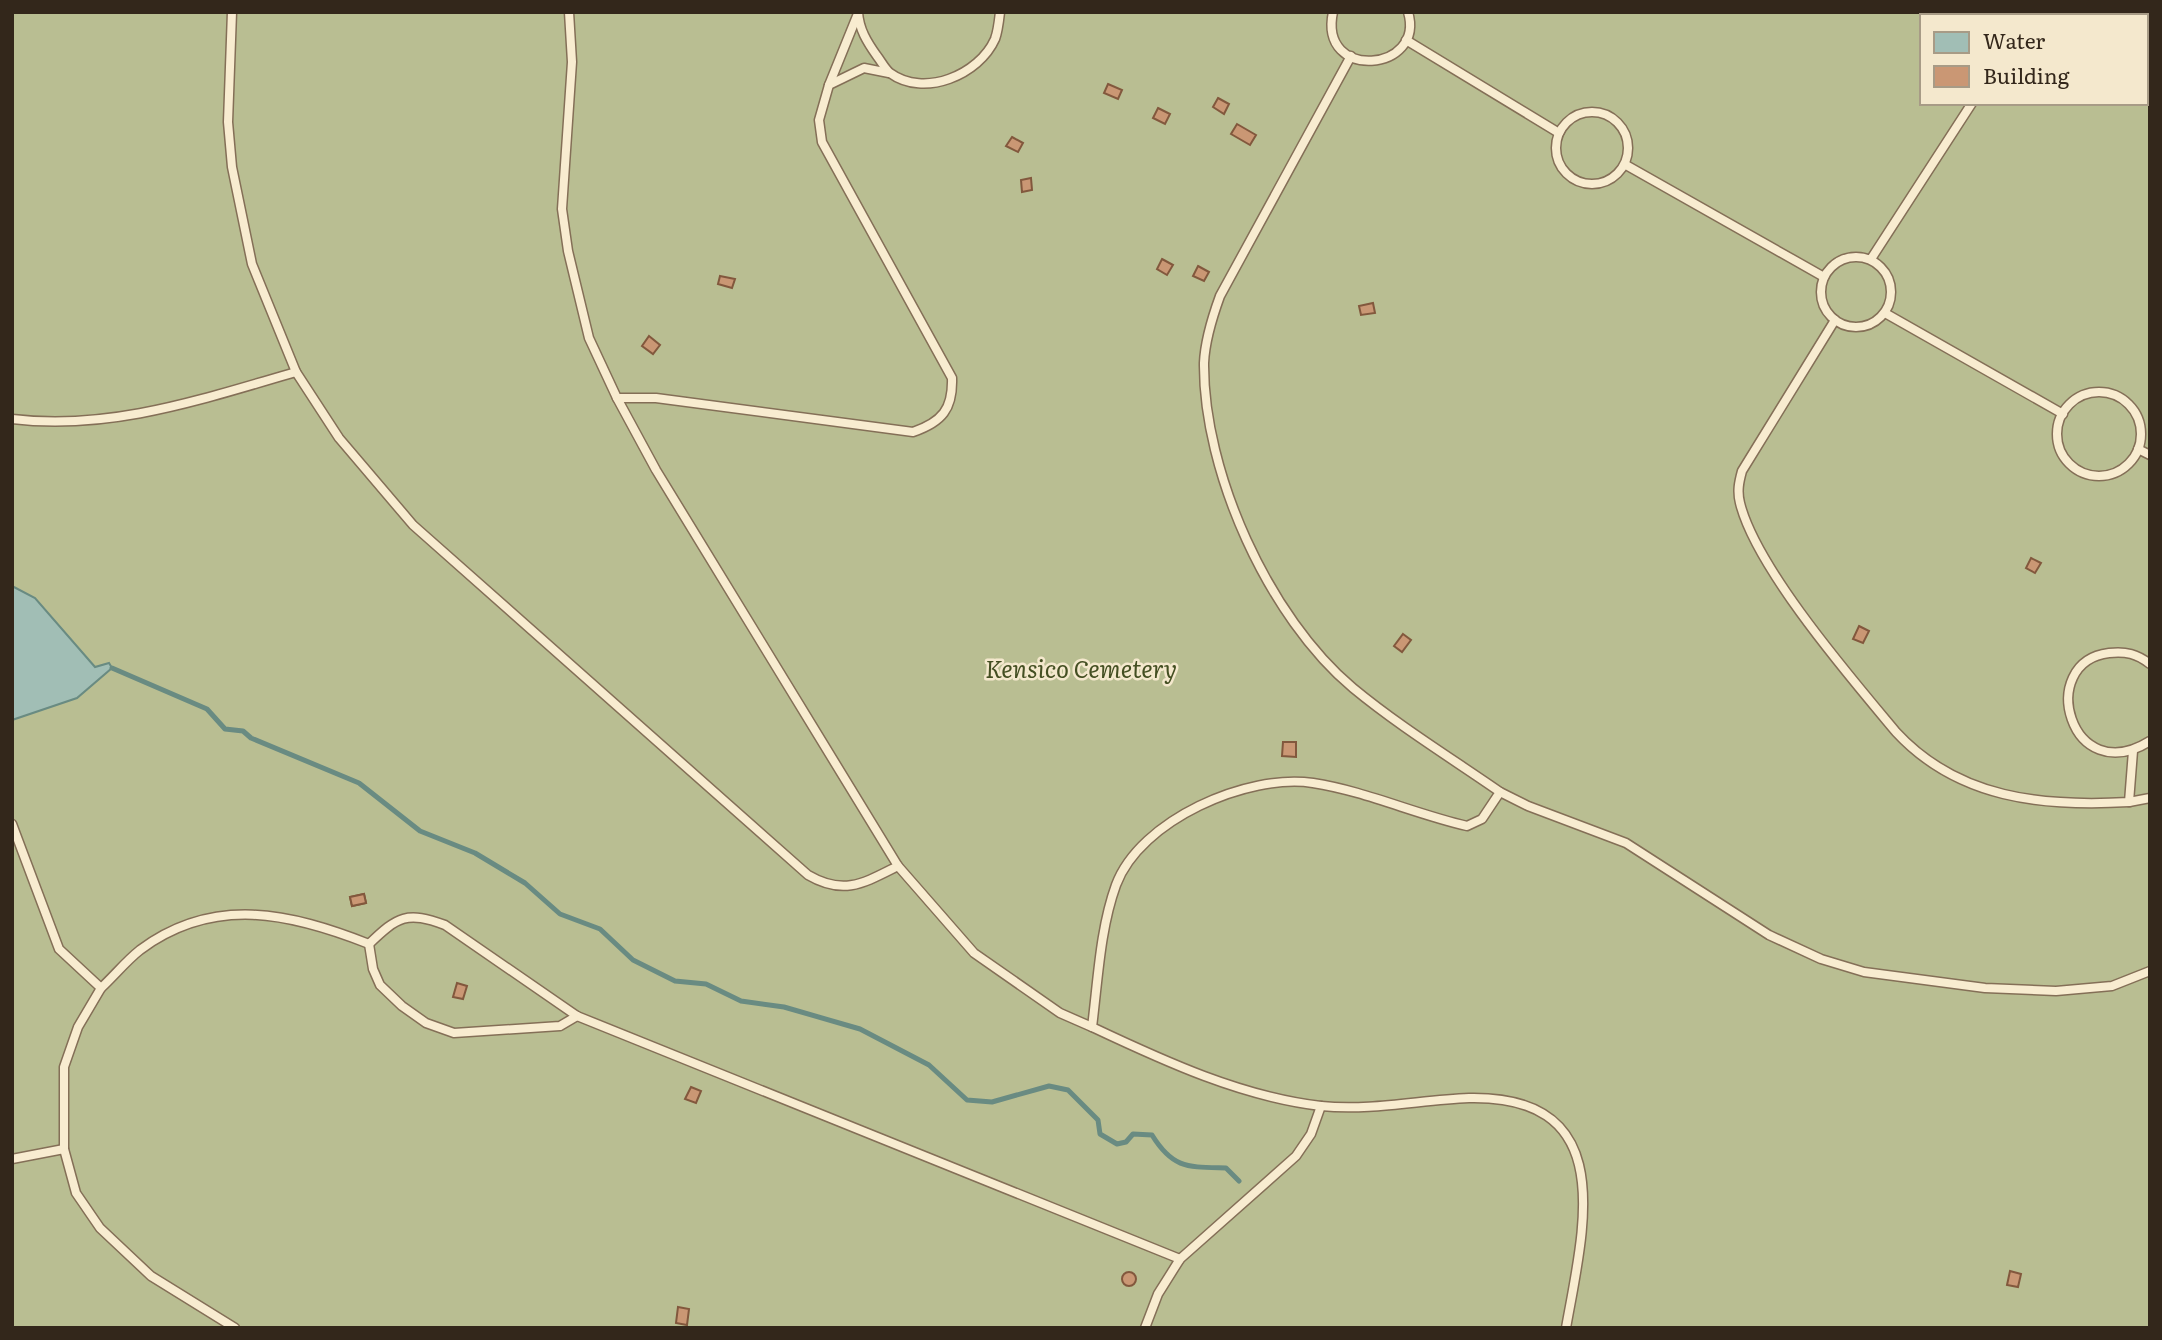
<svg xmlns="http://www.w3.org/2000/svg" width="2162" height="1340" font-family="Literata,serif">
	<rect width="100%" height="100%" fill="#ecdebd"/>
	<path fill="#b9be92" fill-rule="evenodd" d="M 12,12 L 2150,12 L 2150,1328 L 12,1328 ZM 1922,16 L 2146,16 L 2146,103 L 1922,103 Z"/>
	<polygon fill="#a1beb5" stroke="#698b82" stroke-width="2" points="12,586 35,598 95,667 109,663 112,668 77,698 12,720"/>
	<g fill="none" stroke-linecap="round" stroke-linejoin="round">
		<path stroke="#698b82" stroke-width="5" d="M 112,668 L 207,709 L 225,729 L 243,731 L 251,738 L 359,783 L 420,831 L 475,853 L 525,883 L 560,914 L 600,929 L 633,960 L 675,981 L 706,984 L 741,1001 L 784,1007 L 860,1029 L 929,1065 L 967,1100 L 992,1102 L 1049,1086 L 1068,1090 L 1098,1120 L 1100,1134 L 1117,1144 L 1126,1142 L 1133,1134 L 1152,1135 C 1173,1169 1188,1167 1226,1168 L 1239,1181"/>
	</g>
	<g fill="#ca9774" stroke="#82583d" stroke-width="2">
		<polygon points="1108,84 1122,90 1118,99 1104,93"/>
		<polygon points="1218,98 1229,104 1224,114 1213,107"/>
		<polygon points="1158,108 1170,114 1165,124 1153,118"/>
		<polygon points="1237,124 1256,135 1250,145 1231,134"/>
		<polygon points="1012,137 1023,143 1018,152 1006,146"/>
		<polygon points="1031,178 1032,190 1022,192 1021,180"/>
		<polygon points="1162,259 1173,265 1167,275 1157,269"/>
		<polygon points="1198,266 1209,272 1204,281 1193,276"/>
		<polygon points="720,276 735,279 732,288 718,284"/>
		<polygon points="1373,303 1375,313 1361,315 1359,306"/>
		<polygon points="649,336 660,345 653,354 642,346"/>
		<polygon points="2031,558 2041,563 2035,573 2026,568"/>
		<polygon points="1859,626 1869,631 1863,643 1853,639"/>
		<polygon points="1403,634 1411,640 1402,652 1394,646"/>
		<polygon points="1283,742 1296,742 1296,757 1282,756"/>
		<polygon points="364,894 366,903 352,906 350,897"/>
		<polygon points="364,894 366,903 352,906 350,897"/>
		<polygon points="457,983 467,986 463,999 453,997"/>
		<polygon points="691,1087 701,1091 696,1103 685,1099"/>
		<polygon points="2010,1271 2021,1274 2018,1287 2007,1285"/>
		<circle cx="1129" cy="1279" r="7"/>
		<polygon points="678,1307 689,1309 687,1325 676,1323"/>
	</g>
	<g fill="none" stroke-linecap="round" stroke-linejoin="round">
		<g stroke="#846f57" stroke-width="11">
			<g id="lane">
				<path d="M 232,12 L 228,122 L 232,167 L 252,264 L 296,372 L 339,438 L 413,525 L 808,875 C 844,896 864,883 898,866"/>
				<path d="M 569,12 L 572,62 L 562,209 L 568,251 L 589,338 L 617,398 L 656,398 L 913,432 C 942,422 953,409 952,378 L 822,142 L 819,120 L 829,85 L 864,68 L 889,73"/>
				<path d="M 858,12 C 859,29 867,42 877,56 C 881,61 885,69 890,73 C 924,98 979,75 995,39 C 998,31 999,21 1000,12"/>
				<path d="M 1333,12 C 1318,82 1426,72 1408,12"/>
				<polyline points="2046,12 2061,15 2077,12"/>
				<polyline points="2030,16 2032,12"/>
				<polyline points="1406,40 1559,133"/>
				<path d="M 1351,56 L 1220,296 C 1212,318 1205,340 1204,363 C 1203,472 1269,618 1353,688 C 1399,726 1451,758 1500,792 L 1482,819 L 1467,826 C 1415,814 1365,791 1313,783 C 1248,773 1140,820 1116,885 C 1100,929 1098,980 1092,1027 C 1164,1061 1242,1097 1321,1106 C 1371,1111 1420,1100 1469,1098 C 1620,1095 1584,1227 1566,1328"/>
				<polyline points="829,85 857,16"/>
				<circle cx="1592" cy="148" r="36"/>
				<polyline points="1626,165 1824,277"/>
				<circle cx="1856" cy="292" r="35"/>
				<polyline points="1871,259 1972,103"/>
				<polyline points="1885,313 2063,414"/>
				<path d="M 1835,320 L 1742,471 C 1739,482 1737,491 1740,503 C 1756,568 1851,678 1896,732 C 1958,799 2043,807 2129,802 L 2133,751"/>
				<circle cx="2099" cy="434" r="42"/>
				<polyline points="617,398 656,470 898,866 974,953 1060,1013 1092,1027"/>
				<path d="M 12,419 C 111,431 202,399 296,372"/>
				<polyline points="2138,449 2150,455"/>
				<path d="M 2150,664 C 2137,654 2126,651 2109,653 C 2035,662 2070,791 2150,741"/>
				<polyline points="1500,792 1528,806 1626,843 1769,935 1821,959 1864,972 1985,988 2056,991 2112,986 2150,971"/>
				<polyline points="2129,802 2150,798"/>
				<path d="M 12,824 L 59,949 L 101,988 C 114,976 126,961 140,950 C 214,895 290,913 369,944 C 398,916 407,911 445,925 L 577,1016 L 1180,1259"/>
				<polyline points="369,944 373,969 380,985 402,1006 426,1023 454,1033 560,1026 577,1016"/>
				<polyline points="101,988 78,1027 64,1067 64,1149 76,1193 100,1228 151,1276 235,1328"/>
				<polyline points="12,1159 64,1149"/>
				<polyline points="1145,1328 1158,1294 1180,1259 1296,1156 1311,1134 1321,1106"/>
			</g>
		</g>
		<use href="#lane" stroke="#f8ecd0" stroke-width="8"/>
	</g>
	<g text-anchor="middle" stroke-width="5" stroke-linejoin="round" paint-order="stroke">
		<g font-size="24" font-style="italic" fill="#444f22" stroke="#f4e8cd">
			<text x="1081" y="678">Kensico Cemetery</text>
		</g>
	</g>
	<rect width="2162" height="1340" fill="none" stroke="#33271b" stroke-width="28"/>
	<rect x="1920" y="14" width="228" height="91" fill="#f4e8cd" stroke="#a79b86" stroke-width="2"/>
	<rect x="1934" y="32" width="35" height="21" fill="#a1beb5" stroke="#a79b86" stroke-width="2"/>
	<text x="1983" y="49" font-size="21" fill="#33271b">Water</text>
	<rect x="1934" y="66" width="35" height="21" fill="#ca9774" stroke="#a79b86" stroke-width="2"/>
	<text x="1983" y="84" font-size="21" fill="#33271b">Building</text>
</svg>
